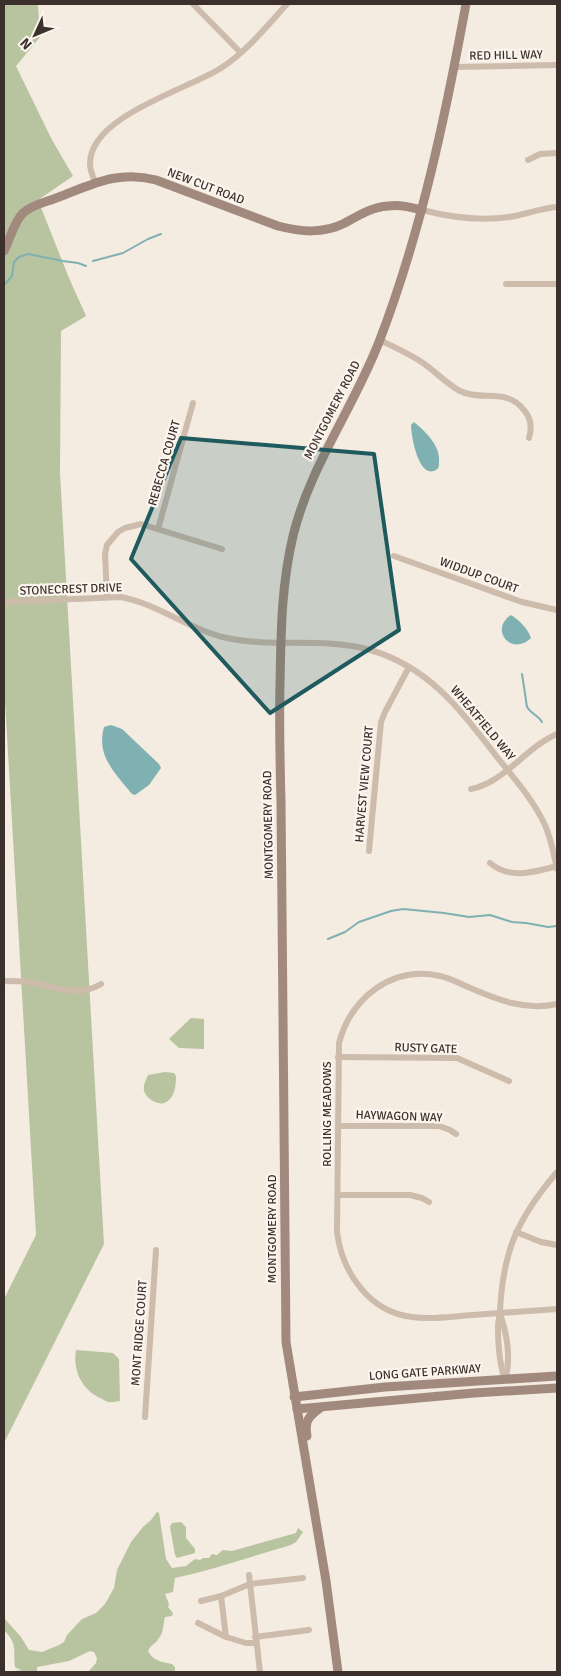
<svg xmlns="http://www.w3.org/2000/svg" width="561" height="1676" font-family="Signika,sans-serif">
	<rect width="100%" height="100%" fill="#f4ebe1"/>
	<g fill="#b8c4a0">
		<polygon points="4,4 38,4 40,37 16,66 51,138 73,176 38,200 69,278 86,316 61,331 60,473 104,1244 4,1443 4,1299 36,1235 4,684"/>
		<polygon points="191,1018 204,1019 204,1049 179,1048 169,1039"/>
		<path d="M 165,1072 L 174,1073 L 176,1076 C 176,1085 175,1093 170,1099 C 162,1109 147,1100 144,1091 C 143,1085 146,1080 148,1075 Z"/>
		<path d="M 76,1350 L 113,1353 L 119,1359 L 120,1401 C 117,1401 112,1403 108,1402 C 105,1401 101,1398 98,1397 C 80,1387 73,1369 76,1350 Z"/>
		<path d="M 157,1512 L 159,1513 L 166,1559 L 172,1568 L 186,1566 L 195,1559 L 200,1560 L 203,1558 L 209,1558 L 212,1554 L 217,1555 L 223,1550 L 232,1551 L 296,1533 L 298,1528 L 303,1532 L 296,1542 L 291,1545 C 252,1556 214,1570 175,1578 L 173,1592 L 165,1594 L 169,1604 L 168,1607 L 173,1613 L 172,1616 L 165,1617 C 163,1624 164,1632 159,1638 C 156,1644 151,1644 148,1651 C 153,1661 162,1662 172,1664 L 175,1667 L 175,1672 L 88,1672 L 96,1663 L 97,1658 L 94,1652 L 90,1651 L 69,1661 L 37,1667 L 37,1672 L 9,1672 L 22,1670 L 18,1669 L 15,1667 C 13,1649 18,1645 4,1630 L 4,1618 L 21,1637 L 29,1650 L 42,1652 L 59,1645 L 64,1642 L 67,1635 L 82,1619 L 96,1613 L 105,1604 L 114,1588 L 117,1570 L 131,1542 L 143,1527 L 151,1520 Z"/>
		<polygon points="181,1522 186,1527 186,1538 195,1549 195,1553 177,1558 175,1555 170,1527 172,1523"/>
	</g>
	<g fill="#7fb0b2">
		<path d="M 414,422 C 426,432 441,446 439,463 C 439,466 439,468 436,470 C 418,480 411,434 411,425 Z"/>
		<path d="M 511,615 C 519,620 528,629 531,638 C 511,657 489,629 511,615 Z"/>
		<path d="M 111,725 L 122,729 L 159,764 L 161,768 L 149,785 L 135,795 L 132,794 C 115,773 96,756 104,727 Z"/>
	</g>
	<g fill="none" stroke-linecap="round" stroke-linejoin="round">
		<g stroke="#7fb0b2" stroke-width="2">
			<polyline points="93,261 123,253 148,239 161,234"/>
			<polyline points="4,285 12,276 14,262 19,257 28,254 63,261 78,263 86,266"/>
			<path d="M 522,674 L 527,707 C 531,714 538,715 542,722"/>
			<polyline points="328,939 345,932 359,922 391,911 403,909 444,913 469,917 490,915 512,922 526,923 548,927 557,926"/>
		</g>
		<g stroke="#cdbbac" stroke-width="6">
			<polyline points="193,4 240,52"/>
			<polyline points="455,67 557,65"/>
			<polyline points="528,160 540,154 557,153"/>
			<path d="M 95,182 C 93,177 90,170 90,164 C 89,116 189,89 221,68 C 246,52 267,26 287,4"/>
			<path d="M 422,210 C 453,218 483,222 515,216 C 529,213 543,208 557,207"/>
			<polyline points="506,284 557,284"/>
			<path d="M 380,340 C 394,347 410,354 423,363 C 436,372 447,384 460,391 C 482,402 506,387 524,410 C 531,418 532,428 529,438"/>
			<polyline points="158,529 193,403"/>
			<polyline points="394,556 522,602 557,610"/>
			<polyline points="107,597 105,554 107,545 118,532 125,528 141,524 222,549"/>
			<path d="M 4,602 L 121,597 C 158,604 190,630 227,638 C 274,648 323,637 370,650 C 430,667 461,711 497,757 C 515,779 533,800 545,825 C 551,839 554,854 557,869"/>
			<path d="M 471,789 C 504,783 526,747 557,734"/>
			<polyline points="369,851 381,722 385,712 409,667"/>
			<path d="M 490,863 C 510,880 534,872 557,866"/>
			<path d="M 4,981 C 12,981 20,981 28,982 C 52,985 77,999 101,984"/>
			<path d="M 557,1004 C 525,1011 498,1000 468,987 C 459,983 450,978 440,976 C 392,965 351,998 339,1043 L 337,1232 C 342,1272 369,1312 412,1317 C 433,1320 453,1316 473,1315 C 501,1313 529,1311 557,1309"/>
			<polyline points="338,1057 457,1058 509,1081"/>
			<polyline points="339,1126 439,1126 450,1130 456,1134"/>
			<polyline points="338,1195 410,1195 422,1198 429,1202"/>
			<polyline points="516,1232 541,1242 557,1245"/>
			<path d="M 500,1314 C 507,1334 511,1359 505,1380"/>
			<path d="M 505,1380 C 499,1363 498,1344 498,1326 C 498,1321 500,1316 500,1311 C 503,1250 518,1218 557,1172"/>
			<polyline points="145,1417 156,1250"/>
			<polyline points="249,1575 260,1672"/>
			<polyline points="201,1601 221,1596"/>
			<polyline points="198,1623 226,1637"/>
			<polyline points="255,1637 309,1630"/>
			<polyline points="256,1643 246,1643 226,1637 221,1596 250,1584 303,1578"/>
		</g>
		<g stroke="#a18a7d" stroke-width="9">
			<path d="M 4,251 C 10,239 14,222 23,213 C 33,204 47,202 59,197 C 93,184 119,170 156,180 L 278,226 C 301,232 323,234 345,223 C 359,215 372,207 388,206 C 399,204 411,207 422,210"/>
			<polyline points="294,1397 385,1387 557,1376"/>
			<polyline points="297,1409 474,1393 557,1388"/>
			<path d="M 307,1436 C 304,1421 309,1416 320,1408"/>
			<path d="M 338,1672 L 326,1581 L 286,1342 L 281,802 C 280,763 279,724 280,685 C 281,633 281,587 293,536 C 310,466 353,409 379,342 C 421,233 445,118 466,4"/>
		</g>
	</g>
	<path fill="#1f5a5e" fill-opacity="0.2" stroke="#1f5a5e" stroke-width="4" stroke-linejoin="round" d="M 181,438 L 374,454 L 399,630 L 270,713 L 131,559 Z"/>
	<g text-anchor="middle" stroke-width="4.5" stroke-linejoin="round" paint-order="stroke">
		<g font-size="12" fill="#3b302b" stroke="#fbf5ee">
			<text transform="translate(506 55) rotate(-1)" y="4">RED HILL WAY</text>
			<text transform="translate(206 186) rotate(21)" y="4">NEW CUT ROAD</text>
			<text transform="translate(332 410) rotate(-63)" y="4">MONTGOMERY ROAD</text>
			<text transform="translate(164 463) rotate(-74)" y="4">REBECCA COURT</text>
			<text transform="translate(479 575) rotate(20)" y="4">WIDDUP COURT</text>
			<text transform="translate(71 589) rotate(-2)" y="4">STONECREST DRIVE</text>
			<text transform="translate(483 723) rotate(50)" y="4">WHEATFIELD WAY</text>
			<text transform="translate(364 784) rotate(-85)" y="4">HARVEST VIEW COURT</text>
			<text transform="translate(268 825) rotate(-91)" y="4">MONTGOMERY ROAD</text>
			<text transform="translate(426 1048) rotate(2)" y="4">RUSTY GATE</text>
			<text transform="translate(327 1114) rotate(-90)" y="4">ROLLING MEADOWS</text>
			<text transform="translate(399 1116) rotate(2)" y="4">HAYWAGON WAY</text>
			<text transform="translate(272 1229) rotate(-90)" y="4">MONTGOMERY ROAD</text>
			<text transform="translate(139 1333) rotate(-86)" y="4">MONT RIDGE COURT</text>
			<text transform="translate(425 1372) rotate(-4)" y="4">LONG GATE PARKWAY</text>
		</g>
	</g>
	<rect width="561" height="1676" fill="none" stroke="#3b302b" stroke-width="10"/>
	<g transform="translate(35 35) rotate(226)" stroke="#fbf5ee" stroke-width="4" paint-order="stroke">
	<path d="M0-4L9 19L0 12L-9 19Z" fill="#3b302b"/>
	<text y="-8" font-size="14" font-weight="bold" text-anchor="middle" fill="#3b302b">N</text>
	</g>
</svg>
